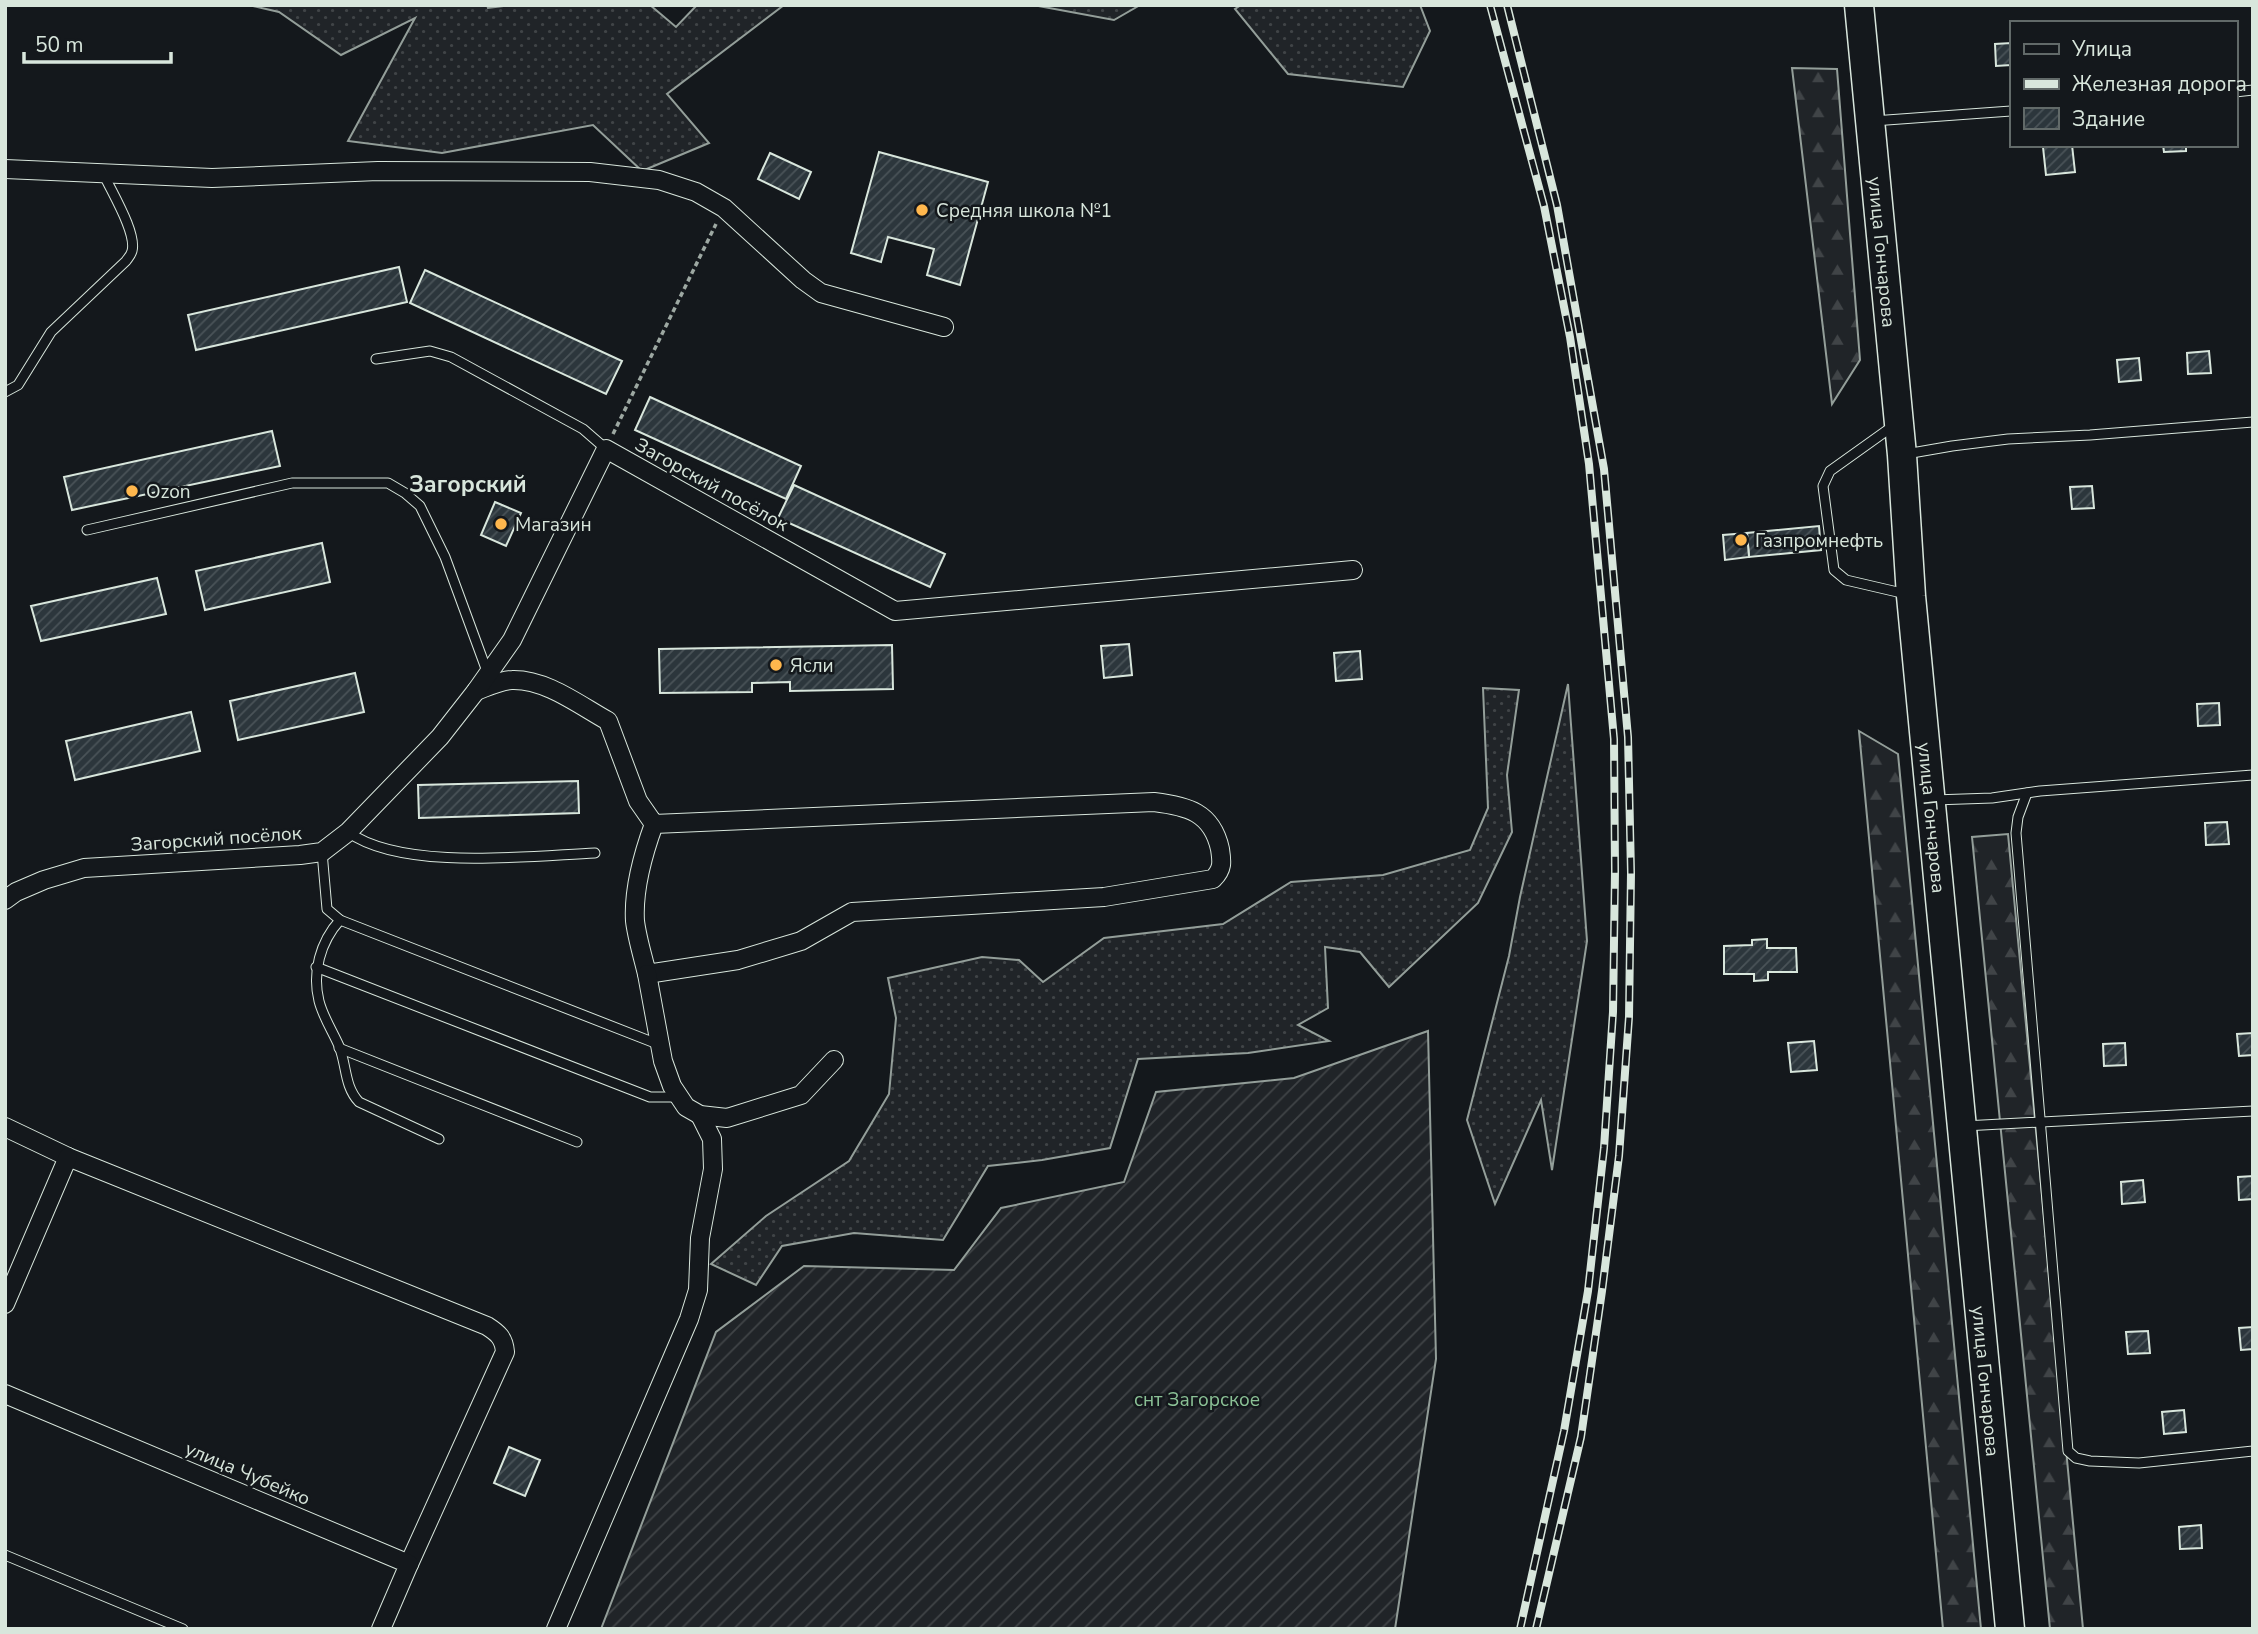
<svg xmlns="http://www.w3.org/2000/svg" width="2258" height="1634" font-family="'Nunito Sans',sans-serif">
	<defs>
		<pattern id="grass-dots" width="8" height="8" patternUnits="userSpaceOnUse" patternTransform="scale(1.75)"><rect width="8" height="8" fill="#202428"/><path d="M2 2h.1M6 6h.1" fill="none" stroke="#404447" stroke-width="1.8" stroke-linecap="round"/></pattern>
		<pattern id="forest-firs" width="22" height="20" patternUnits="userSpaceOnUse" patternTransform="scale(1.75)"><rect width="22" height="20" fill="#202428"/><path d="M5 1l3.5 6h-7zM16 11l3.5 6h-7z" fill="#404447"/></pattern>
		<pattern id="garden-furrows" width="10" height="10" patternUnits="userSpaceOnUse" patternTransform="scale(1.75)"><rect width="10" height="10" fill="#202428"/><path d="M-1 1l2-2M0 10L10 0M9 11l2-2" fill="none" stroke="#404447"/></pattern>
		<pattern id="building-hatch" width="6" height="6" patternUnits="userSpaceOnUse" patternTransform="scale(1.75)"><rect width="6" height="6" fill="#2c363c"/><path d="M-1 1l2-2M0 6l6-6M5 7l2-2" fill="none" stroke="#4a5358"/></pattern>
	</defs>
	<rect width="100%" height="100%" fill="#14181c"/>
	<g fill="url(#grass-dots)" stroke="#939e99" stroke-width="2">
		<polygon points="249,5 487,5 488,8 511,5 650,5 676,27 697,5 784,5 667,94 709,143 642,171 593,125 442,153 348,141 415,18 341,55 279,12"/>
		<polygon points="1033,5 1140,5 1114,20"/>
		<polygon points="1241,5 1420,5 1430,31 1403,87 1288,74 1235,9"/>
		<polygon points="1568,684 1587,941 1552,1170 1541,1100 1495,1204 1467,1120 1509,956 1520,897"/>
		<polygon points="1483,688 1519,690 1507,775 1512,832 1478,903 1389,987 1360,952 1325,947 1328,1008 1298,1025 1329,1041 1248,1053 1138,1059 1110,1148 1042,1160 988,1166 943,1240 854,1233 782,1246 756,1285 711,1264 766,1216 849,1161 889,1094 896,1018 888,978 982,957 1019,960 1043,982 1104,938 1223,924 1291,882 1383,875 1470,850 1488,808"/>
	</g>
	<g fill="url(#forest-firs)" stroke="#939e99" stroke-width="2">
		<polygon points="1792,68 1837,69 1860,360 1832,404"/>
		<polygon points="1859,731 1898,754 1981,1629 1943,1629"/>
		<polygon points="2008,834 2083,1629 2050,1629 1972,837"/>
	</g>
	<polygon fill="url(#garden-furrows)" stroke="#939e99" stroke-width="2" points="1428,1031 1436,1359 1395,1629 601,1629 716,1332 804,1266 954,1270 1001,1208 1124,1182 1156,1092 1294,1078"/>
	<g fill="url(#building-hatch)" stroke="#d8e6dc" stroke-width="2">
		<polygon points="2011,43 2011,65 1996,66 1995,44"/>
		<polygon points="2072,145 2075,172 2046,175 2043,147"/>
		<polygon points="2163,145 2186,145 2186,151 2164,152"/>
		<polygon points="879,152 988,182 960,285 927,275 934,249 888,237 881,262 851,253"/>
		<polygon points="770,153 811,172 799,199 758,179"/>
		<polygon points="399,267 407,302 196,350 188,315"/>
		<polygon points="425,270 622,361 606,394 410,303"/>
		<polygon points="2209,351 2211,373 2188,374 2187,353"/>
		<polygon points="2139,358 2141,380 2119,382 2117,360"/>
		<polygon points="650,397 801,466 786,499 635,430"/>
		<polygon points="272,431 280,466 72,510 64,477"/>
		<polygon points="794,485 945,554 930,587 778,518"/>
		<polygon points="2092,486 2094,508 2072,509 2070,487"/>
		<polygon points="495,502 521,513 506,546 481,535"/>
		<polygon points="1819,526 1821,550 1749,557 1747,533"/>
		<polygon points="1747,533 1749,557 1725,560 1723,535"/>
		<polygon points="322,543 330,582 205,610 196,571"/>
		<polygon points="157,578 166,614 41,641 31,606"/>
		<polygon points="1129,644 1132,675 1104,678 1101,646"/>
		<polygon points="892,645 893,689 790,691 790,682 752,683 752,692 660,693 659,649"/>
		<polygon points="1360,651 1362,679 1336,681 1334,653"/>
		<polygon points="355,673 364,712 238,740 230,701"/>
		<polygon points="2219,703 2220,725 2198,726 2197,704"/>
		<polygon points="191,712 200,751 75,780 66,741"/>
		<polygon points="578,781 579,813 419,818 418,785"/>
		<polygon points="2227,822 2229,844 2206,845 2205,823"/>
		<polygon points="1767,939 1767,948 1796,948 1797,972 1768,972 1768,980 1754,981 1754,974 1724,974 1724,946 1752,945 1752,940"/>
		<polygon points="2253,1033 2253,1055 2239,1056 2237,1034"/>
		<polygon points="1814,1041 1817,1070 1791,1072 1788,1043"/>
		<polygon points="2125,1043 2126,1065 2104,1066 2103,1044"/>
		<polygon points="2253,1176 2253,1199 2239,1200 2238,1177"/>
		<polygon points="2143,1180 2145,1202 2122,1204 2121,1182"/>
		<polygon points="2253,1327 2253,1349 2241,1350 2239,1328"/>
		<polygon points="2148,1331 2150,1353 2128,1354 2126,1332"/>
		<polygon points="2184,1410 2186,1432 2164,1434 2162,1412"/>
		<polygon points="509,1447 540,1460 525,1496 494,1483"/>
		<polygon points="2201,1525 2202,1548 2180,1549 2179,1527"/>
	</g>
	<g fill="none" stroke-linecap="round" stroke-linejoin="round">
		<g stroke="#d8e6dc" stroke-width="11">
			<g id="lane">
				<polyline points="2235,92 2253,90"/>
				<polyline points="1873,121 2011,111"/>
				<polyline points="376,359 430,351 451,357 583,429 606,449"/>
				<path d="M 5,392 L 18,385 L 51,332 L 126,261 C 128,258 131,255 132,251 C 137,233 111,191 104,175"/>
				<polyline points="1893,426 1830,471 1823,486 1834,570 1846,580 1906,594"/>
				<polyline points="1906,454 1952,446 2008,439 2090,435 2253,422"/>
				<polyline points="87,530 292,483 388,483 405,493 420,506 445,557 488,674"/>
				<polyline points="2027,793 2018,817 2016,833 2068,1451 2076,1458 2090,1461 2139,1463 2253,1451"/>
				<polyline points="1934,800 1992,798 2040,791 2253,775"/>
				<path d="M 348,832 C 402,871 529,856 595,853"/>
				<polyline points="322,852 327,909 340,920 660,1045"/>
				<path d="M 340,920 C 320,942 312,973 319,1001 C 323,1017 333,1032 339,1046 C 347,1066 344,1086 359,1102 L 439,1139"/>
				<polyline points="316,967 650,1097 678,1097"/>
				<polyline points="339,1048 577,1142"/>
				<polyline points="1964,1126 2253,1111"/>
				<polyline points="5,1555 183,1629"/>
			</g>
		</g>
		<g stroke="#d8e6dc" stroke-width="20">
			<g id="street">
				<polyline points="5,169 212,178 378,171 590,172 659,180 696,192 724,208 803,280 821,293 944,327"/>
				<path d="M 476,691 C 487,687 501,680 512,680 C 546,679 579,705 608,721 L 638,801 L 654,824 L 1154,802 C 1187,806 1212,812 1220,849 C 1222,862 1223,869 1213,879 L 1104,897 L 852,912 L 801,941 L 738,960 L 647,974 C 643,957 637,938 635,921 C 633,888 643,854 654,824"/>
				<polyline points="5,900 16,892 44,880 84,868 300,855 322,852 348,832 440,737 476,691 512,640 606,449 895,611 1353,570"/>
				<polyline points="647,974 663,1061 672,1086 686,1107 700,1115 727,1118 801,1095 834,1060"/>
				<path d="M 5,1127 L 68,1157 L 487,1326 C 498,1333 504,1338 505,1352 L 409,1564"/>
				<polyline points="5,1304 68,1157"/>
				<polyline points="5,1394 409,1564 381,1629"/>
				<polyline points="556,1629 689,1319 698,1290 700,1238 713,1169 712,1139 700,1115"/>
			</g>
		</g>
		<g stroke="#d8e6dc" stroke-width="31">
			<g id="primary">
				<path id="s1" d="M 1859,5 L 1902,455 L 1911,596 L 2010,1629"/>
			</g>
		</g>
		<polyline stroke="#9da8a2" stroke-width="3.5" stroke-dasharray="5 3.5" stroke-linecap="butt" points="613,434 716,224"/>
		<use href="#lane" stroke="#14181c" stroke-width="9"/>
		<use href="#street" stroke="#14181c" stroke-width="18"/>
		<use href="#primary" stroke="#14181c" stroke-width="28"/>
		<g stroke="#d8e6dc" stroke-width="8">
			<g id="rail">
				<polyline points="1490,5 1544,206 1570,337 1589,464 1614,739 1615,871 1613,1012 1604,1148 1588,1291 1564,1431 1520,1629"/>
				<polyline points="1507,5 1557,205 1604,469 1628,737 1631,873 1629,1017 1619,1156 1602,1291 1581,1437 1536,1629"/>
			</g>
		</g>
		<use href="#rail" stroke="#14181c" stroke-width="5" stroke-dasharray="16" stroke-linecap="butt"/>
	</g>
	<g fill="#ffb74d" stroke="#14181c" stroke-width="2.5">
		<circle cx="922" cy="210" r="7"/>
		<circle cx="132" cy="491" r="7"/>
		<circle cx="501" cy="524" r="7"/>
		<circle cx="1741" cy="540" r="7"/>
		<circle cx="776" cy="665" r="7"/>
	</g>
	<g text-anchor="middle" stroke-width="5" stroke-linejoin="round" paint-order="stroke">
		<g font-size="19" fill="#d8e6dc" stroke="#14181c" text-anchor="start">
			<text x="936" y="217">Средняя школа №1</text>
			<text x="146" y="498">Ozon</text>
			<text x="515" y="531">Магазин</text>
			<text x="1755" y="547">Газпромнефть</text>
			<text x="790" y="672">Ясли</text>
		</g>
		<g font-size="19" fill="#d8e6dc" stroke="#14181c">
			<text dy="7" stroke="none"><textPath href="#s1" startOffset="248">улица Гончарова</textPath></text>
			<text transform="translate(712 484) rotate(29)" y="7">Загорский посёлок</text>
			<text dy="7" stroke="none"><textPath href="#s1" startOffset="816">улица Гончарова</textPath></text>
			<text transform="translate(216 838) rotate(-4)" y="7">Загорский посёлок</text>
			<text dy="7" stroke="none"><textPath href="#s1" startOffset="1382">улица Гончарова</textPath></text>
			<text transform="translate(248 1473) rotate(23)" y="7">улица Чубейко</text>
		</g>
		<g font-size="19" fill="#8ac095" stroke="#14181c">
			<text x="1197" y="1406">снт Загорское</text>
		</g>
		<g font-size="23" font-weight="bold" fill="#d8e6dc" stroke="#14181c">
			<text x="468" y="492">Загорский</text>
		</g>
	</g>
	<rect width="2258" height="1634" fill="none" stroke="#d8e6dc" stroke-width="14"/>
	<rect x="2010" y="21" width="228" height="126" fill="#14181c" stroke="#626a69" stroke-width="2"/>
	<rect x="2024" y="44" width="35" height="10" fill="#14181c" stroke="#626a69" stroke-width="2"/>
	<text x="2072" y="56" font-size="21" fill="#d8e6dc">Улица</text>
	<rect x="2024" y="79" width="35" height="10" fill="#d8e6dc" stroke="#626a69" stroke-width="2"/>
	<text x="2072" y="91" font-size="21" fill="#d8e6dc">Железная дорога</text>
	<rect x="2024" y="108" width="35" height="21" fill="url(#building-hatch)" stroke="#626a69" stroke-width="2"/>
	<text x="2072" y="126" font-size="21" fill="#d8e6dc">Здание</text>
	<path d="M24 52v10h147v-10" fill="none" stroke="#d8e6dc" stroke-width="3.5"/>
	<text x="35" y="52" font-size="21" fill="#d8e6dc" stroke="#14181c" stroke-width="5" paint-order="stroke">50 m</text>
</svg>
